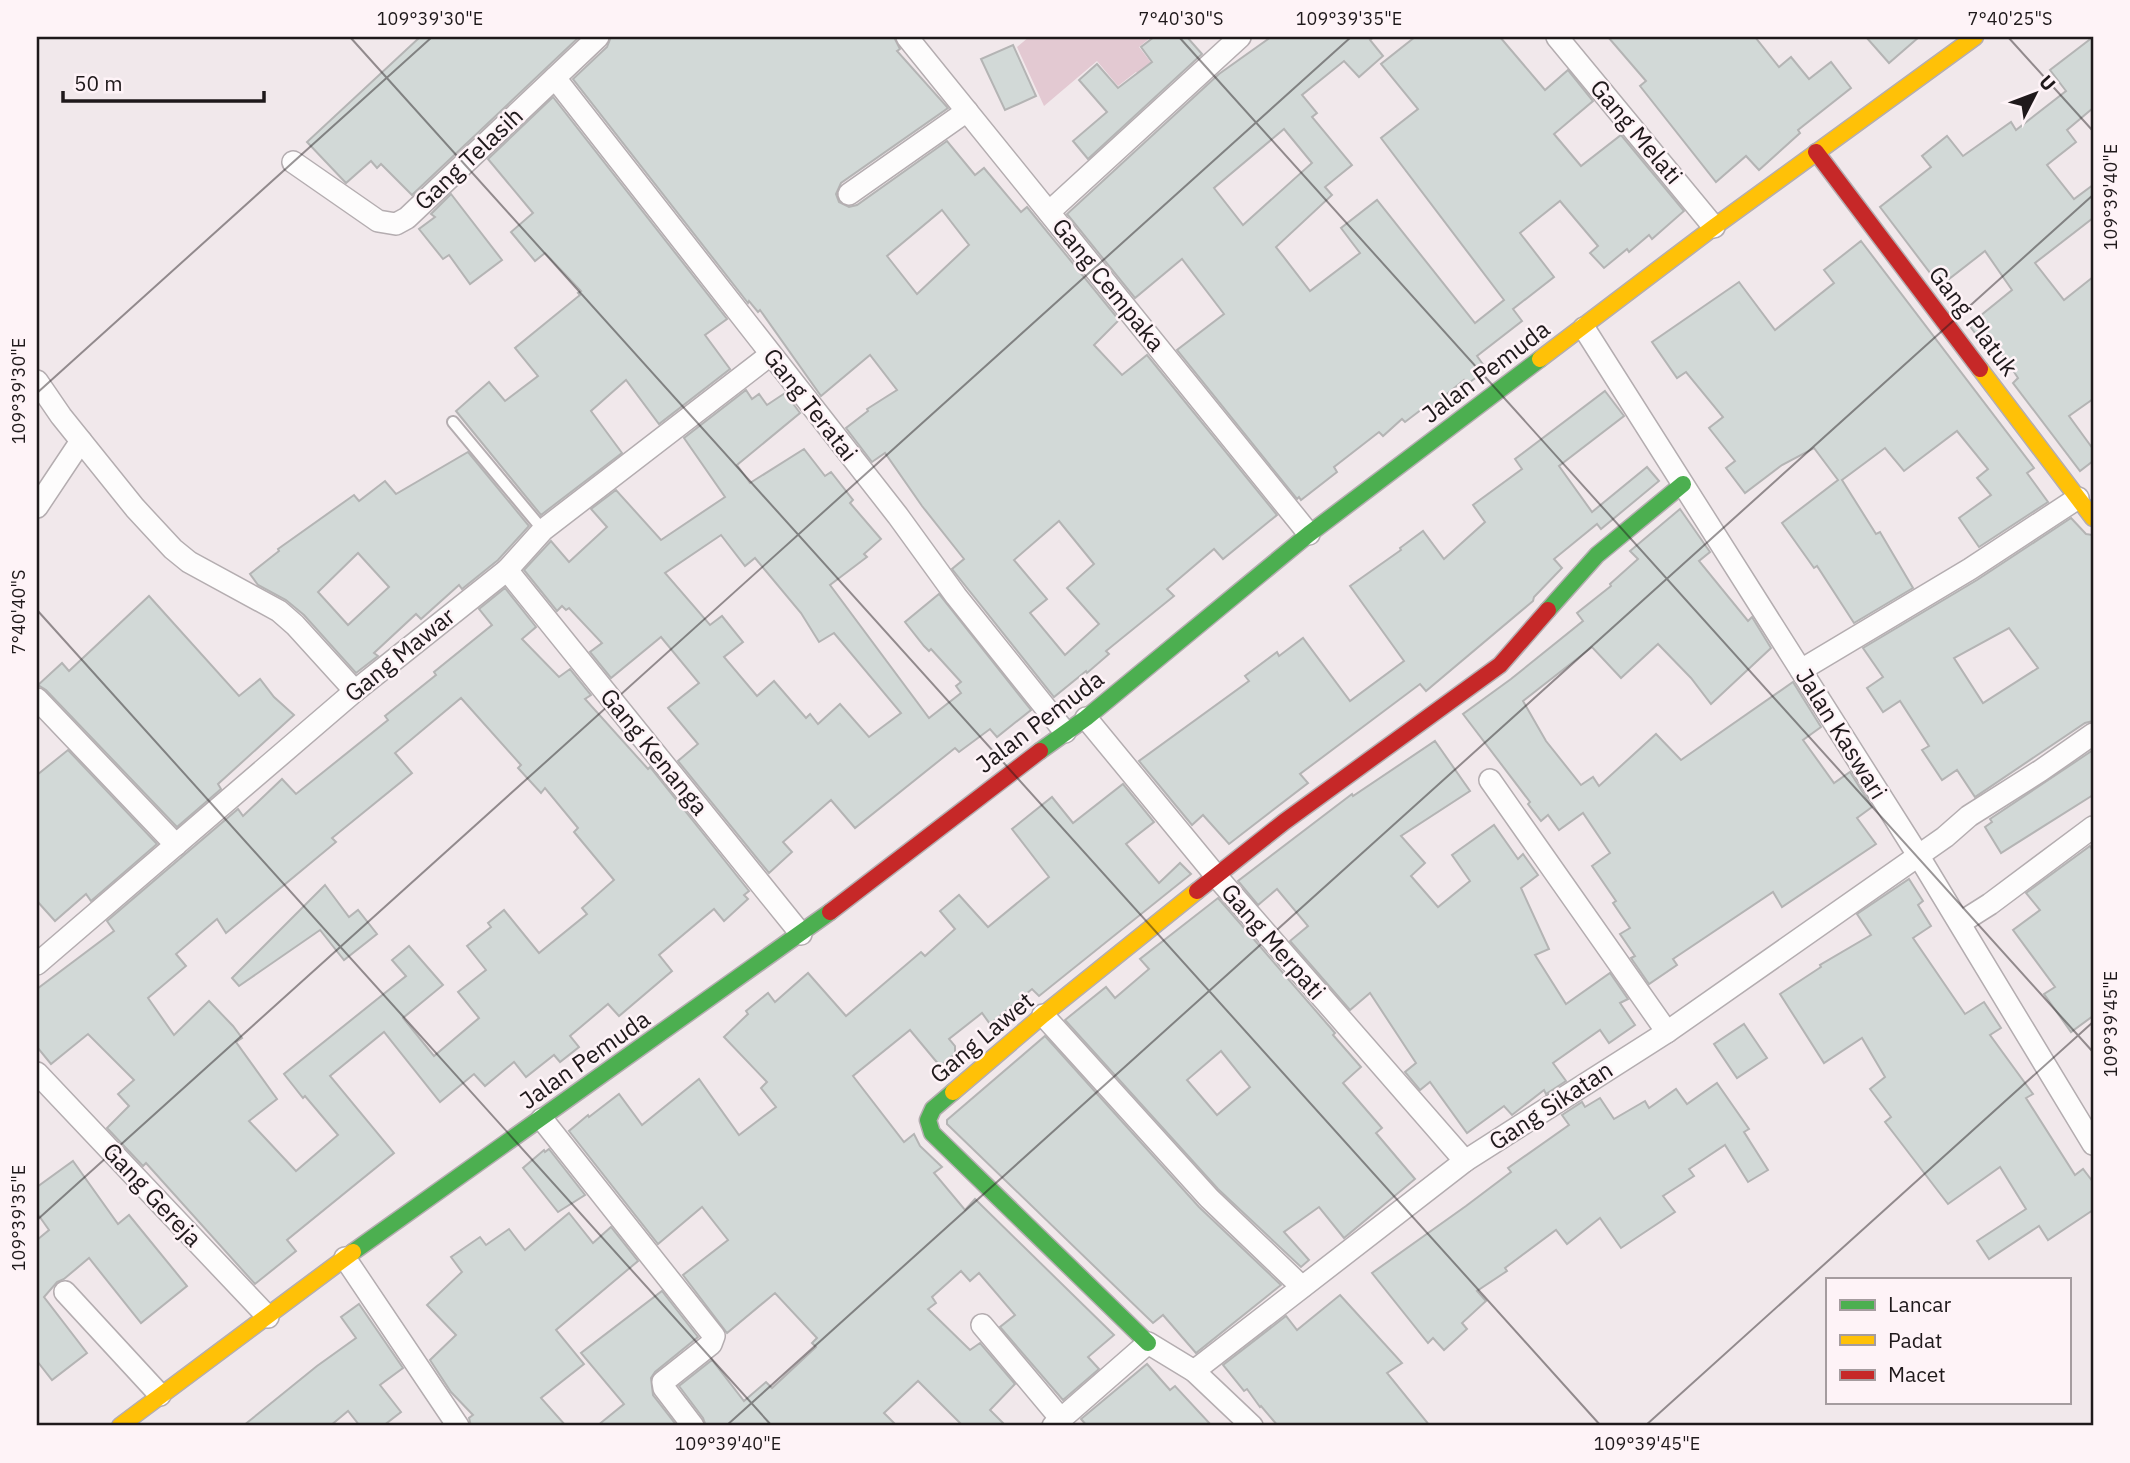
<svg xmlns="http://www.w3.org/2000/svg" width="2130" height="1463" font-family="'IBM Plex Sans',sans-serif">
	<rect width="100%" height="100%" fill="#f1e8eb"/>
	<polygon fill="#e3c9d2" points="1029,37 1151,37 1139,47 1153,65 1140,75 1136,72 1118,86 1097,61 1044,106 1017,47"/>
	<g fill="#d2d9d7" stroke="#b4b4b4" stroke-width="2" fill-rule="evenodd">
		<polygon points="420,37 579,37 412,195 381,164 377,168 371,161 346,183 307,142"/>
		<path d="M 611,37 L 894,37 L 900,49 L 897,51 L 948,108 L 841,183 L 836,194 L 839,202 L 849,207 L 857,205 L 947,141 L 975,175 L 984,168 L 1021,212 L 1027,207 L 1119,320 L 1094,345 L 1122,375 L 1147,355 L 1277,515 L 1223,559 L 1214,549 L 1167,589 L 1174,596 L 1106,651 L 1109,654 L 1087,673 L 1086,671 L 1054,697 L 952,569 L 964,559 L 922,506 L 885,453 L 872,462 L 846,428 L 868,411 L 867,409 L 897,390 L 870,355 L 821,396 L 760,310 L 758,312 L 749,301 L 748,303 L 573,79 L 607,47 ZM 942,210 L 969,245 L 917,294 L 887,256 ZM 1059,521 L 1094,564 L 1067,588 L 1099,624 L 1065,655 L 1030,613 L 1047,599 L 1014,560 Z"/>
		<polygon points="1154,37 1187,37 1202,54 1088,159 1073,141 1107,112 1079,80 1097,64 1118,88 1152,62 1141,47"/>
		<path d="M 1271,37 L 1374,37 L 1370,40 L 1383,56 L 1359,77 L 1344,61 L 1302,95 L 1317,113 L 1312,117 L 1352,165 L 1325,187 L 1332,195 L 1276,247 L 1310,291 L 1360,253 L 1341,228 L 1377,200 L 1475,323 L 1504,300 L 1381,138 L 1418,109 L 1381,64 L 1415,37 L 1500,37 L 1545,90 L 1568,70 L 1593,101 L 1554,134 L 1581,166 L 1621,135 L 1684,211 L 1652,239 L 1649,235 L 1629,252 L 1627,249 L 1604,268 L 1590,253 L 1598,246 L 1560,201 L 1520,233 L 1554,277 L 1513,309 L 1522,321 L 1477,356 L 1487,370 L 1467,384 L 1464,380 L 1429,409 L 1426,406 L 1405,422 L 1402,419 L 1383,436 L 1379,432 L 1334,467 L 1337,472 L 1301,500 L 1299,497 L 1297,499 L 1177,350 L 1224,314 L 1182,259 L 1135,298 L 1067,214 L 1219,74 ZM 1284,129 L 1312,163 L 1243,225 L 1214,188 Z"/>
		<polygon points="1608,37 1755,37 1779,67 1791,57 1809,79 1831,62 1851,88 1798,130 1800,133 1759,170 1746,156 1716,182 1640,86 1646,81"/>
		<polygon points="1866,37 1919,37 1889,63"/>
		<polygon points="2093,37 2093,108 2067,130 2076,142 2047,165 2074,199 2093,185 2093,218 2035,263 2064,300 2093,277 2093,399 2069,416 2093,449 2093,461 2080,471 2013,383 2018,378 1995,343 1987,349 1969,325 2012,290 1985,251 1940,286 1880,207 1931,167 1922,156 1947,136 1963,156 2011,122 2016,130 2066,91 2050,70"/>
		<polygon points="1013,45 1036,96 1005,110 981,59"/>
		<polygon points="553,97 727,319 705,335 730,369 659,424 626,380 591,411 622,453 541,515 456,411 489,382 505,401 538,376 515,348 580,295 578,293 581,291 545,253 535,261 511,232 533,213 488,159"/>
		<polygon points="451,194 502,260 470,284 449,255 443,259 419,229 435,217 431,214"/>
		<polygon points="1861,241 2034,468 2027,473 2048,502 1979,547 1959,518 1991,495 1977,478 1988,469 1957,431 1904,471 1885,448 1842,480 1876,534 1880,532 1913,588 1854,623 1817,566 1814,568 1782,523 1838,480 1814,448 1782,465 1745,493 1726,468 1735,461 1709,428 1723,417 1686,372 1677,378 1652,342 1739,282 1775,330 1834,283 1824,270"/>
		<path d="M 746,390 L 752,399 L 759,394 L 767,405 L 785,393 L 800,413 L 737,465 L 750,483 L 804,449 L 825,476 L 831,472 L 853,500 L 850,503 L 881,539 L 864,554 L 867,557 L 830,585 L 929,718 L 961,693 L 956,686 L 961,682 L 931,649 L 929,651 L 924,646 L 905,622 L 939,594 L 1031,710 L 997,737 L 990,729 L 959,752 L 955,748 L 855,828 L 831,800 L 783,842 L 792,852 L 769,873 L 678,761 L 698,744 L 668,708 L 699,683 L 661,637 L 611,678 L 590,652 L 602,643 L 569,608 L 566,610 L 562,606 L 557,611 L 524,570 L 551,541 L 569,562 L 607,527 L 591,509 L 616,490 L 661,540 L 725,497 L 684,438 ZM 721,535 L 745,566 L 755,558 L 801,613 L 819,642 L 834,633 L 901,713 L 869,737 L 840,704 L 818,724 L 810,714 L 806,718 L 774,681 L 757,696 L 724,657 L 743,642 L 722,616 L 710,625 L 665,573 Z"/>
		<polygon points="1605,391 1624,416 1559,466 1592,512 1647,467 1659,481 1601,529 1597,524 1554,559 1562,568 1534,597 1533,601 1426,691 1420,684 1300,774 1308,783 1229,844 1203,815 1192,825 1139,761 1249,681 1245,676 1277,652 1279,656 1303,638 1350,701 1404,661 1350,586 1401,550 1400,548 1423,531 1444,559 1485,522 1473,505 1522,469 1515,459"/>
		<path d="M 468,452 L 529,526 L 498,560 L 462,589 L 459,585 L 421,619 L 416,614 L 374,653 L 378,656 L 356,673 L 304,615 L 286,600 L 258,585 L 250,574 L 279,551 L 278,549 L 354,495 L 359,501 L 385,481 L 396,494 ZM 358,553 L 389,587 L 348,625 L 318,592 Z"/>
		<polygon points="1680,509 1710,552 1699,561 1748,621 1752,617 1771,648 1711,704 1691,678 1658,644 1621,678 1592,647 1523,701 1546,741 1581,785 1593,777 1599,786 1656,734 1681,760 1793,682 1821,727 1803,740 1834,783 1850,772 1872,807 1857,818 1876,844 1782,907 1773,892 1673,959 1677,965 1649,984 1631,958 1635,956 1620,934 1630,928 1613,903 1616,901 1592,866 1610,853 1583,813 1559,830 1548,815 1541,821 1528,804 1530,802 1463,714 1511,679 1583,621 1577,613 1611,586 1610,584 1638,559 1630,551"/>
		<path d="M 2071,518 L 2086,534 L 2093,535 L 2093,721 L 2085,723 L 1975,797 L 1957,770 L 1942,780 L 1922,750 L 1929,746 L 1900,701 L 1883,712 L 1867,688 L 1883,677 L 1863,648 L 1977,580 ZM 2009,628 L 2038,668 L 1983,703 L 1954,658 Z"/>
		<path d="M 505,588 L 536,627 L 522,639 L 559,677 L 570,669 L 591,695 L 585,699 L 648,769 L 650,767 L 749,891 L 744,895 L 748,899 L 724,921 L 714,909 L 659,955 L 672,971 L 619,1016 L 608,1004 L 570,1036 L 579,1047 L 560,1062 L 554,1055 L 526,1077 L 514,1062 L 485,1086 L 474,1074 L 440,1102 L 384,1032 L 330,1076 L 394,1153 L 287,1240 L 296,1251 L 255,1284 L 146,1163 L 143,1166 L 107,1128 L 129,1106 L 118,1094 L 134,1080 L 88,1034 L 51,1064 L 37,1047 L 37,989 L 114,931 L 107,921 L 238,809 L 243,816 L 282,779 L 296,794 L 388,720 L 385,716 L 436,675 L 434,672 L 492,625 L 479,609 ZM 461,698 L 521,765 L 518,768 L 541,793 L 545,788 L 578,828 L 574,832 L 614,880 L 582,908 L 587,914 L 539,953 L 504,910 L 488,923 L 491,927 L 467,946 L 486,970 L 458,992 L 479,1018 L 434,1056 L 403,1018 L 443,985 L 409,946 L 392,960 L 406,976 L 284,1074 L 303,1098 L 305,1096 L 338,1135 L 296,1171 L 249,1121 L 277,1099 L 236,1042 L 242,1038 L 233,1026 L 209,1001 L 174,1035 L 148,998 L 186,966 L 176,954 L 217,919 L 226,933 L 336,842 L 332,838 L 412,773 L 395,753 Z"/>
		<polygon points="149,596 239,696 260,679 274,697 294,715 218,784 221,789 177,827 46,690 38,685 62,663 69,671"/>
		<polygon points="1435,741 1470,791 1401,836 1425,863 1411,876 1438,907 1470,881 1452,855 1494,825 1518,859 1523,854 1538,875 1521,888 1549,949 1535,955 1566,1004 1610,973 1628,999 1620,1003 1635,1025 1609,1043 1600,1030 1553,1063 1566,1081 1546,1094 1544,1090 1512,1115 1504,1106 1467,1133 1430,1082 1420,1090 1405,1072 1416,1063 1370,993 1350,1010 1290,941 1308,926 1277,889 1258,905 1238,881 1352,794 1353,796"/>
		<polygon points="68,750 157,844 91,901 86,894 55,921 37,901 37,775"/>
		<polygon points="2093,750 2093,795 2001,853 1985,827 1992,822 1990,819"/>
		<polygon points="1123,784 1154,822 1126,844 1159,883 1180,863 1191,874 1039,996 1032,989 990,1024 982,1013 949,1039 955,1046 955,1054 940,1066 910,1030 853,1076 904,1142 914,1134 920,1146 942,1167 934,1173 965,1210 975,1199 1114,1335 1088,1357 1099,1369 1063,1400 1000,1327 1015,1315 979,1273 970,1281 961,1271 932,1297 936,1303 928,1309 970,1350 980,1343 1015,1384 990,1410 1006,1426 963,1426 918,1381 884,1413 897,1426 706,1426 703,1418 679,1386 712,1360 744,1401 766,1382 772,1388 816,1347 812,1343 817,1338 775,1293 727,1333 683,1275 728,1240 702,1207 658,1244 569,1131 588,1115 589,1117 619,1094 642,1125 699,1079 739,1135 776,1107 761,1088 767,1082 724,1037 748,1014 746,1011 768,993 775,1002 808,973 846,1016 921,952 925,956 955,929 940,911 959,895 988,927 1049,877 1012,829 1052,797 1073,823"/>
		<polygon points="2090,846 2093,851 2093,1016 2071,1032 2044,994 2055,987 2013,930 2040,910 2026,893"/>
		<polygon points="1909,879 1923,901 1918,905 1931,926 1913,938 1965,1014 1984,1002 2001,1028 1990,1035 2033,1094 2026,1098 2075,1175 2083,1169 2093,1182 2093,1210 2048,1240 2039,1226 1989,1259 1977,1241 2026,1209 2000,1167 1948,1204 1885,1122 1891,1117 1870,1089 1885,1077 1862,1038 1824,1063 1780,994 1821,967 1820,965 1871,935 1857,914"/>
		<polygon points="325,885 349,917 358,910 377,934 344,960 320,930 239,986 232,978"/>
		<path d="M 1218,898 L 1335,1033 L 1333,1035 L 1361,1067 L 1343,1083 L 1382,1128 L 1376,1133 L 1415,1179 L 1344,1238 L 1319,1207 L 1284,1232 L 1309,1260 L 1301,1267 L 1218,1189 L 1065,1020 L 1106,987 L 1115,998 L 1149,969 L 1140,959 ZM 1221,1051 L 1250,1087 L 1217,1115 L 1187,1080 Z"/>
		<polygon points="1744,1024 1767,1058 1737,1078 1714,1044"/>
		<polygon points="1045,1036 1199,1207 1281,1285 1196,1353 1163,1315 1153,1323 947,1124 947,1120"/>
		<polygon points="1717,1083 1749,1129 1744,1132 1768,1170 1748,1182 1725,1145 1689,1169 1694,1176 1663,1196 1675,1212 1621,1248 1600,1218 1567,1244 1556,1230 1505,1268 1507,1271 1477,1291 1486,1301 1462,1323 1467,1329 1444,1350 1433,1338 1428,1343 1372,1273 1466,1206 1511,1172 1508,1168 1569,1125 1562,1115 1582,1102 1585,1107 1600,1098 1614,1119 1645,1101 1649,1108 1676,1089 1687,1104"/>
		<polygon points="549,1149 585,1195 558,1212 523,1168 544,1150 545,1152"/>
		<polygon points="73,1161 118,1224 129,1215 187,1286 141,1323 89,1258 64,1279 57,1282 44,1297 87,1353 52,1380 37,1361 37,1240 49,1230 37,1213 37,1187"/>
		<polygon points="569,1213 593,1243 611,1227 638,1261 556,1330 584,1364 541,1398 566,1426 471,1426 469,1418 473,1415 451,1392 430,1360 456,1335 427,1305 462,1272 451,1257 480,1237 486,1245 509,1229 525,1250"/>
		<polygon points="662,1291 698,1337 655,1372 651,1378 653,1395 677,1426 597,1426 624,1404 581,1353"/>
		<polygon points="1340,1295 1402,1363 1387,1373 1430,1426 1278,1426 1261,1406 1260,1407 1247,1389 1244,1391 1223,1365 1286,1316 1297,1330"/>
		<polygon points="359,1304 403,1368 380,1385 401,1412 383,1426 360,1426 348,1411 330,1426 243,1426 317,1366 356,1338 341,1317"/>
		<polygon points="1147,1364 1170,1390 1175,1386 1212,1426 1087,1426 1081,1419"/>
	</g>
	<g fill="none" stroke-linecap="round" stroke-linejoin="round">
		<g stroke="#b4adb0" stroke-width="14">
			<polyline id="lane" points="453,422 543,530"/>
		</g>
		<g stroke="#b4adb0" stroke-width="24">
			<g id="street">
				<polyline points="907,37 1309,534"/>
				<polyline points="1557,37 1714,227"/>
				<polyline points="555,78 898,516 956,596 1065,732"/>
				<polyline points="293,162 378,221 396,224 407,218 598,37"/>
				<polyline points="849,194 967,111"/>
				<polyline points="1049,212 1240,37"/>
				<polyline points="1584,328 1918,855 2093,1144"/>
				<polyline points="37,381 61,416 135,508 173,549 189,562 279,611 295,625 355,691"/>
				<polyline points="37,507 81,441"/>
				<polyline points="507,570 801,934"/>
				<polyline points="1801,670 1970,569 2078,498"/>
				<polyline points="37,699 176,845"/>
				<polyline points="1086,718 1217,877 1465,1161"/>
				<polyline points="1490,780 1667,1032"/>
				<polyline points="1960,923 1990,904 2093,827"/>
				<polyline points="37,964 355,691 507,570 543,530 770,355"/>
				<polyline points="1043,1015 1209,1198 1302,1287"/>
				<polyline points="37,1073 268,1317"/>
				<polyline points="542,1119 714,1336 711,1344 663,1382 664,1388 693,1426"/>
				<polyline points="345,1258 458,1426"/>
				<polyline points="65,1292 160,1395"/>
				<polyline points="982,1325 1061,1419"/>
				<polyline points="1194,1371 1465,1161 1667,1032 1945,837 1969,816 2040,771 2093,734"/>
				<polyline points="1053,1426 1148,1343 1194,1371 1252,1426"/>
			</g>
		</g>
		<g stroke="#b4adb0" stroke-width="19">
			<g id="fast">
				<polyline points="1548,610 1597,555 1683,484"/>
				<polyline points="1040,751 1086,718 1309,534 1540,359"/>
				<polyline points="953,1092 933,1109 928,1120 932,1133 1148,1343"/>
				<polyline points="353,1252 830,912"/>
			</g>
		</g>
		<g stroke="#b4adb0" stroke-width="19">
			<g id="slow">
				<polyline points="1540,359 1714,227 1975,37"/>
				<polyline points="1980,369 2093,518"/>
				<polyline points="953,1092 1043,1015 1197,891"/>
				<polyline points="120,1426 353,1252"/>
			</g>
		</g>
		<g stroke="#b4adb0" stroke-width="19">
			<g id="jam">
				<polyline points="1816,152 1980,369"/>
				<polyline points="1197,891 1284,822 1500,665 1548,610"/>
				<polyline points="830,912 1040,751"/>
			</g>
		</g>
		<use href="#lane" stroke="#fdfcfc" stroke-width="10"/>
		<use href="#street" stroke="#fdfcfc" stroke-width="21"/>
		<use href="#fast" stroke="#4caf50" stroke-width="16"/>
		<use href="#slow" stroke="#ffc107" stroke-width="16"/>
		<use href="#jam" stroke="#c62828" stroke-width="16"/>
	</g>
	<path fill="none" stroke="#1f191b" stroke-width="2" stroke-opacity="0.45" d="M 350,37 L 1601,1426M 1179,37 L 2093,1052M 2008,37 L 2093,131M 37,393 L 432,37M 37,610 L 772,1426M 37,1220 L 1351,37M 726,1426 L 2093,195M 1645,1426 L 2093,1022"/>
	<g text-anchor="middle" stroke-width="5" stroke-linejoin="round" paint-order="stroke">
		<g font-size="24" fill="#1f191b" stroke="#fef3f7">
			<text transform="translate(1636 132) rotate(50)" y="8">Gang Melati</text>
			<text transform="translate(469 159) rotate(-43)" y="8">Gang Telasih</text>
			<text transform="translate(1108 285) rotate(51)" y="8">Gang Cempaka</text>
			<text transform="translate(1973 321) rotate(53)" y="8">Gang Platuk</text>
			<text transform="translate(1486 372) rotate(-37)" y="8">Jalan Pemuda</text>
			<text transform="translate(810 405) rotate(52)" y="8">Gang Teratai</text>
			<text transform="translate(400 655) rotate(-39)" y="8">Gang Mawar</text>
			<text transform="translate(1040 722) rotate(-37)" y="8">Jalan Pemuda</text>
			<text transform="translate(1841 734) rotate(58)" y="8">Jalan Kaswari</text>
			<text transform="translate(654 752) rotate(51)" y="8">Gang Kenanga</text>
			<text transform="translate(1273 942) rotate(49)" y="8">Gang Merpati</text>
			<text transform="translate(982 1038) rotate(-40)" y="8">Gang Lawet</text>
			<text transform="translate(585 1060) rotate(-35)" y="8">Jalan Pemuda</text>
			<text transform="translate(1551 1106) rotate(-33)" y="8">Gang Sikatan</text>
			<text transform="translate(152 1195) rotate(47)" y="8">Gang Gereja</text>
		</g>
	</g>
	<rect width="2130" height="1463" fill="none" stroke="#fef3f7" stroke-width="77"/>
	<rect x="1826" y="1278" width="245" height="126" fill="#fef3f7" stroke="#a59c9f" stroke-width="2"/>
	<rect x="1840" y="1300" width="35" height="10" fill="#4caf50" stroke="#a59c9f" stroke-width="2"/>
	<text x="1888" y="1312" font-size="21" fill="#1f191b">Lancar</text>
	<rect x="1840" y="1335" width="35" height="10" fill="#ffc107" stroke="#a59c9f" stroke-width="2"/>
	<text x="1888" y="1348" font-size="21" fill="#1f191b">Padat</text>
	<rect x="1840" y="1370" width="35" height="10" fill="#c62828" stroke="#a59c9f" stroke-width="2"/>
	<text x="1888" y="1382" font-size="21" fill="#1f191b">Macet</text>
	<g transform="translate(2035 94) rotate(48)" stroke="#fef3f7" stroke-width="5" paint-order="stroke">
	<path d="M0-5L12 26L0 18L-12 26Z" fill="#1f191b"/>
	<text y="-10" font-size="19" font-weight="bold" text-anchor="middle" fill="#1f191b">U</text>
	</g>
	<path d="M63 91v10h201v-10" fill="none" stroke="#1f191b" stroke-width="3.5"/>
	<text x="74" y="91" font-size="21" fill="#1f191b" stroke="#fef3f7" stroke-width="5" paint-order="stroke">50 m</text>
	<rect x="38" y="38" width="2054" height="1386" fill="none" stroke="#1f191b" stroke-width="2.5"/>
	<g font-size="18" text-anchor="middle" fill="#1f191b">
		<text x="430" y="25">109°39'30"E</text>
		<text x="1181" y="25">7°40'30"S</text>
		<text x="1349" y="25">109°39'35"E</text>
		<text x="2010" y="25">7°40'25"S</text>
		<text transform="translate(2111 197) rotate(-90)" y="6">109°39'40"E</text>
		<text transform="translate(19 391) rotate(-90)" y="6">109°39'30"E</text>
		<text transform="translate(19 612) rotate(-90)" y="6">7°40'40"S</text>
		<text transform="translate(2111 1024) rotate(-90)" y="6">109°39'45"E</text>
		<text transform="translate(19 1218) rotate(-90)" y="6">109°39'35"E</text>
		<text x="728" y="1450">109°39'40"E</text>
		<text x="1647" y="1450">109°39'45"E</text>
	</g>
</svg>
